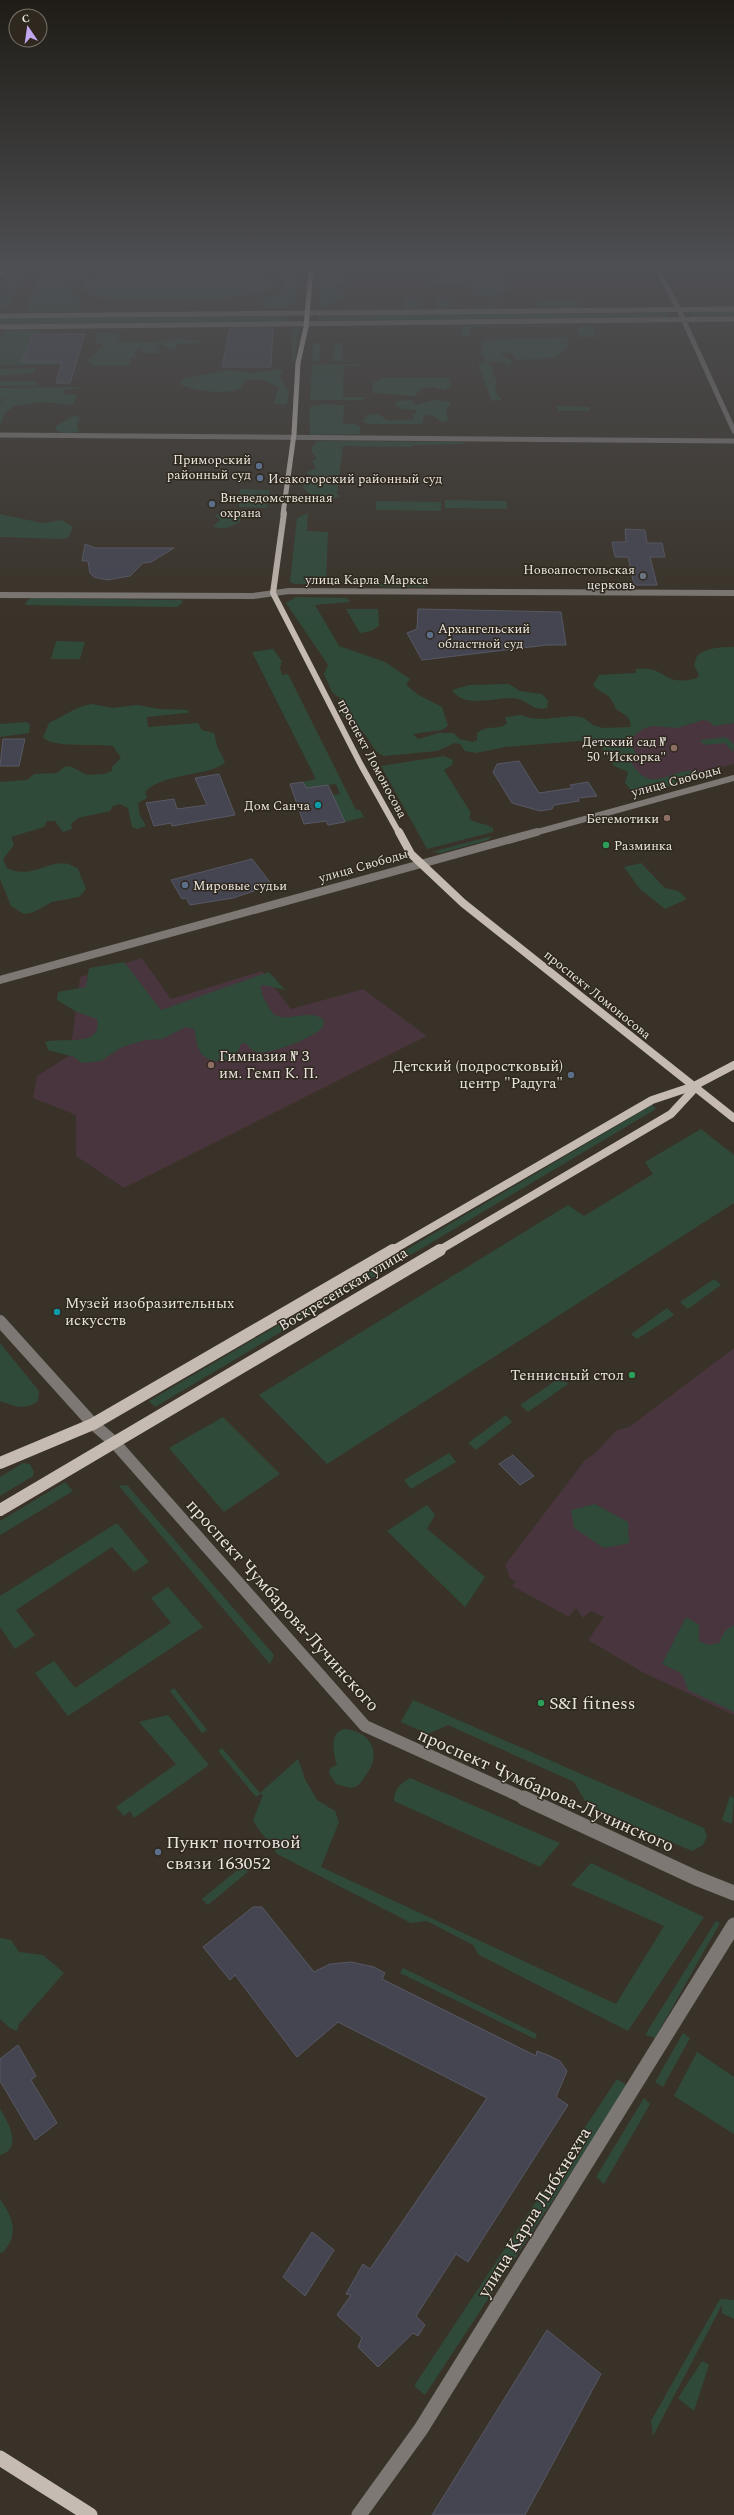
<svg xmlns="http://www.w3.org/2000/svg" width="734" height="2515" font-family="Spectral,serif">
	<rect width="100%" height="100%" fill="#393228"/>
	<g fill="#48353d">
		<polygon points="734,711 734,764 643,786 602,732"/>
		<polygon points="142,958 171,999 262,971 291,1009 363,989 427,1036 124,1188 76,1156 76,1115 33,1098 37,1076 70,1055 80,977"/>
		<polygon points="734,1348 734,1715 642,1672 588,1640 604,1617 591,1611 583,1618 576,1608 569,1617 512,1586 516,1582 510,1578 505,1565 585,1460 594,1454 617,1430 629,1427"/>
	</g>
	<g fill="#304a3a">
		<polygon points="97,269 96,272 81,277 70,285 72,293 82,299 80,312 29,312 26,310 41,271"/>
		<polygon points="267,269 300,269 294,305 288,306 288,308 262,308 261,299 279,293 286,285 284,276"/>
		<polygon points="24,271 16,288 6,288 13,273"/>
		<path d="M 242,271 L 261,274 L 274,281 L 274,286 C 259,304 137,298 108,298 C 99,297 85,296 82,286 C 91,265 217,271 242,271 Z"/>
		<polygon points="327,272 348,277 347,281 335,286 345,291 343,300 319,308 320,275"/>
		<polygon points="443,277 500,277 504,279 504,284 510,289 494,296 469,296 476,295 468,287 454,286 451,282 441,287 427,280"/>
		<polygon points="6,290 16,290 6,310 0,311 0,301"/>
		<rect x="405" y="298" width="17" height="11"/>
		<rect x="435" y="298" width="19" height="11"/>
		<polygon points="495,298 499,301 497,305 500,309 457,308 491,306 490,299"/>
		<polygon points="537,300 579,301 581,308 538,308"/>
		<polygon points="734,311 734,318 692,318 689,312"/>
		<polygon points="666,312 670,319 318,320 318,315"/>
		<polygon points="287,315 287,323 0,325 0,318"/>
		<polygon points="568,325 573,326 477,327 469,329 469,336 463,336 460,333 464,326"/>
		<polygon points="583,325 594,327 596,337 581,337 577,329"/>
		<polygon points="292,329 298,329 295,361 292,361"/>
		<polygon points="4,330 40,330 43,334 23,362 77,362 74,365 0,365 0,340"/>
		<polygon points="100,333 117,334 120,338 116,342 138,341 147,343 177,339 203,341 202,343 176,344 175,351 161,344 153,346 160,346 159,353 141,353 141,349 134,352 137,358 130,358 130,365 94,366 86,361 98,352 98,349 105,346 97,343 95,335"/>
		<polygon points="565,337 570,339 566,344 569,347 563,348 563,352 554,358 516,360 511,353 499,353 512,361 509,366 495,361 488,363 494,369 492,374 497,380 495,391 502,400 492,401 479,368 479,364 486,359 479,352 484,349 480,346 482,340"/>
		<polygon points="313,343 321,343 319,362 312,361"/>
		<polygon points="335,343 343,343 342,360 359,362 333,361"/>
		<polygon points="357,364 366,366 344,366 343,397 366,397 363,400 310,400 312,365"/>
		<polygon points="34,368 36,371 31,374 0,375 0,369"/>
		<path d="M 281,369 L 283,371 L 280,376 L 289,393 L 287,404 L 284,405 L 274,403 L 279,387 L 263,380 L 246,380 L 239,389 C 223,395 196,391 182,385 L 181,382 L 182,379 L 227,370 L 254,373 Z"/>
		<polygon points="381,378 448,378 451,386 444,390 433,387 422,388 414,396 373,393 372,384"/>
		<polygon points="0,381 32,381 39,384 35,386 0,386"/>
		<polygon points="0,388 78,387 79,388 64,390 64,394 77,395 73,405 42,402 14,406 5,413 0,426 0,402 8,398 0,400"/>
		<path d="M 411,400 L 416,405 L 434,400 L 451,402 L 446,410 L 448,421 L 441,422 C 435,418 432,412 423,417 L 423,423 L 419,424 L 369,424 L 363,422 L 366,415 L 377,414 L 388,420 L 414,419 L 412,414 L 417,412 L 416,410 L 402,409 L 394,405 L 399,401 Z"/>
		<polygon points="323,404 363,406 344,406 343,424 357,424 356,426 360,426 360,434 310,435 309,407"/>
		<polygon points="557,406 589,407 590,411 558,411"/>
		<polygon points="73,416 80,417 77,425 79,432 63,434 56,430 56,426"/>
		<path d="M 317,441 L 462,442 L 465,444 L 413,445 L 411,447 L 343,446 L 337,494 L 341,496 C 327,501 311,499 303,487 L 304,483 L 313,477 L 306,473 L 316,468 L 312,461 L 317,458 L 312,453 L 312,447 Z"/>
		<polygon points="240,489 270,490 267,508 239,507"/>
		<polygon points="445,500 507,501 507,509 445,508"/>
		<polygon points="376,501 441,502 441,511 376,510"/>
		<path d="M 237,511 L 241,512 L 240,522 C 230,527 223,531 213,526 L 220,520 L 216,516 L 217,514 Z"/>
		<polygon points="308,513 307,531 328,532 326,583 324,584 295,584 290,582 297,518"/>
		<polygon points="0,514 42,523 62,520 73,527 68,538 62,539 0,537"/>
		<polygon points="376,584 419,584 426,585 425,587 372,586"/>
		<path d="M 296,597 L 347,598 L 350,602 L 315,605 L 339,646 L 385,662 L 410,679 L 406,685 L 417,694 L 442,707 L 448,726 L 442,730 L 413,734 L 418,739 L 439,733 L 454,733 L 459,739 L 473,742 L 477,740 L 477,733 C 488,724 500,731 507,723 L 505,717 L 521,715 L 530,718 L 544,719 L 574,716 L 584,718 L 593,725 L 603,728 L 630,727 C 633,717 622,714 616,709 C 614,706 613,701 610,698 C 605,692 598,692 593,685 L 599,675 L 636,673 L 636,669 C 667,665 662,688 697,678 L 699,675 L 694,665 L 697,656 C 707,647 721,647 734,647 L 734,723 L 714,726 L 709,721 L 703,720 L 677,728 L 652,726 L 643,729 L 631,738 L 633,741 L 630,741 L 636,754 L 632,764 C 655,800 679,759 702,774 C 692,784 645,793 631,790 L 625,783 L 628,772 L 614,766 L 601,747 L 592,740 L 505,747 L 476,753 L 465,751 L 460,744 L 455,743 L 437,751 L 384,756 C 369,750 370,732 354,726 L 354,720 L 343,716 L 339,705 L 340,698 L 332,692 L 324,674 L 328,665 L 286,603 Z"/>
		<polygon points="31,598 181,600 183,602 177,607 27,605 25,603"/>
		<polygon points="346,609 378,609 379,626 371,631 360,633"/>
		<polygon points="56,641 85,642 80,659 51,659"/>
		<polygon points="273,649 282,661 280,667 282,675 288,674 356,810 360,810 364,817 345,822 331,795 340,794 336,784 306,788 303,782 316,779 252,652"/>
		<path d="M 509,684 L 520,691 L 542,694 L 548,701 L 547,708 C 533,712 527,699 513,698 C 496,697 463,709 452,690 L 469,685 Z"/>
		<path d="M 92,704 L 113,708 L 137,705 L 160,709 L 188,710 L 189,713 L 186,713 L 147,717 L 148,727 L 198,723 L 202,730 L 214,733 L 217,746 L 225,762 C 214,776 163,772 145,792 L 147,798 L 138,803 L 140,816 L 146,826 L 137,829 L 132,827 L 128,808 L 120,804 L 113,806 L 110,811 L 78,818 L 71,824 L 72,829 L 63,832 L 55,821 L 47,821 L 44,827 L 11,837 L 14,845 L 3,859 L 7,868 C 36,882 55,851 78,869 L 86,889 L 79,897 L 52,902 L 32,913 L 24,914 L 11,906 L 0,879 L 0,782 L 27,780 L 34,774 L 57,773 L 64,767 L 70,766 L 87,775 L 104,774 L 112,771 L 112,767 L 121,758 L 113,746 C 99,744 50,748 43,737 L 49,723 C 63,717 76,706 92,704 Z"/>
		<polygon points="26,722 30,724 29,733 0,737 0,724"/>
		<polygon points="726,737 734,744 733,752 725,743 704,745 700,740"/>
		<path d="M 444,756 L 453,760 L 452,765 L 444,770 L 471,813 L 469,818 C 476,825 485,822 493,828 L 493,832 L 427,849 L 381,766 Z"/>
		<polygon points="492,836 488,840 441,853 432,852"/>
		<polygon points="641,863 665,888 678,891 687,899 665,909 640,889 624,867"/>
		<path d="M 124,962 L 161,1010 L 269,972 L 285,990 L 264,985 L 260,986 L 264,999 L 273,1014 C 289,1024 310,1007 324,1020 L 323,1027 C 315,1037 271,1055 257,1052 C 251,1051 249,1046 245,1043 L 241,1044 L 236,1056 C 222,1065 201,1063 197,1044 C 195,1039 196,1034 194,1029 L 186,1027 L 162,1039 L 145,1040 L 122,1047 L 101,1061 L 82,1063 L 74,1057 L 48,1050 L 45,1042 C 61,1036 103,1049 97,1019 L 77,1012 L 57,1000 L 58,992 L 86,987 L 89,968 Z"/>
		<polygon points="652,1105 656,1109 155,1407 149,1401"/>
		<polygon points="701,1129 734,1155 734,1203 327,1464 259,1395 568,1205 584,1216 653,1174 645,1162"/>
		<polygon points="714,1279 721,1285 688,1309 680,1302"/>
		<polygon points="667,1308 674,1315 637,1339 631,1334"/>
		<path d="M 0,1343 L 39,1391 L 38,1401 C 25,1411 14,1406 0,1401 Z"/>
		<polygon points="561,1377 568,1384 528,1412 520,1405"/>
		<polygon points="506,1415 512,1422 476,1450 468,1443"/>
		<polygon points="223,1417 280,1474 224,1512 169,1448"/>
		<polygon points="449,1453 456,1462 411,1489 404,1480"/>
		<polygon points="23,1463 30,1464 34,1472 33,1476 0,1496 0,1477"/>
		<polygon points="65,1482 73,1491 0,1535 0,1521"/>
		<polygon points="127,1485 274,1655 270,1664 119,1486"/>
		<polygon points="595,1504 628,1522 629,1543 604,1548 574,1528 571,1510"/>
		<polygon points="427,1505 435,1515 427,1529 485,1577 465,1607 387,1531"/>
		<polygon points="117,1523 149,1562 134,1572 112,1547 16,1610 35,1635 15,1649 0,1627 0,1596"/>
		<polygon points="168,1587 203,1627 68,1716 35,1673 54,1661 75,1688 171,1623 151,1598"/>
		<polygon points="686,1617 699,1625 699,1641 709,1645 719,1643 725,1631 734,1625 734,1712 688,1690 683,1676 679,1672 662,1664"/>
		<polygon points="174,1688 207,1730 202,1733 170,1691"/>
		<polygon points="413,1700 704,1828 707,1837 703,1845 692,1851 588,1806 574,1782 448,1725 428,1734 401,1722"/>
		<polygon points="168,1715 209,1765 134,1818 130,1811 124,1816 116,1807 176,1764 139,1722"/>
		<path d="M 345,1729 C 372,1732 382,1754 366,1775 C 361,1782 359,1787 350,1788 L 336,1784 L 329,1773 L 330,1768 L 337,1765 C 333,1753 329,1732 345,1729 Z"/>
		<path d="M 222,1748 L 260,1793 L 298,1759 L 305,1779 L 317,1800 L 335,1811 L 339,1822 L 321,1867 L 616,2004 L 664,1926 L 571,1885 L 591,1863 L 704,1917 L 628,2031 L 479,1955 L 473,1945 L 427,1921 L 411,1923 L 277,1854 C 270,1840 259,1833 253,1820 L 263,1795 L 260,1794 L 256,1797 L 218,1751 Z"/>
		<path d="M 410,1778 L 560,1843 L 540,1867 L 394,1801 C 394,1789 400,1784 410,1778 Z"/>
		<polygon points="730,1796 734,1798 732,1824 722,1820"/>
		<polygon points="251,1859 256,1865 208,1905 202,1899"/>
		<polygon points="716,1921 720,1923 655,2038 645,2035"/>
		<polygon points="0,1938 11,1940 19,1952 43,1955 64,1973 19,2024 17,2031 10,2028 0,2019"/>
		<polygon points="403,1968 537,2034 535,2039 400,1973"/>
		<polygon points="683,2033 690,2038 663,2087 655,2082"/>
		<polygon points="697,2052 734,2077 734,2134 674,2096"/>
		<polygon points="617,2079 628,2086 425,2395 414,2386"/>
		<polygon points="644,2098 650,2104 604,2184 596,2177"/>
		<path d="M 0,2109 C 8,2121 23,2149 0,2155 Z"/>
		<path d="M 0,2199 C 12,2216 20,2234 3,2252 L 0,2253 Z"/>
		<polygon points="720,2299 734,2300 734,2319 722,2313 722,2305 653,2436 651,2421"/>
		<polygon points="702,2361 709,2365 694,2411 678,2398"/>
	</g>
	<g fill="#444550" stroke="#585865">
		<polygon points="230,328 273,328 271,367 222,367"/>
		<polygon points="33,334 85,334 70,383 56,383 62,362 22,362"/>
		<polygon points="625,529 645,530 647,543 662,543 665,557 650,557 657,585 634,585 628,557 615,557 612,542 626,542"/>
		<polygon points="85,544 95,548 174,548 151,562 143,563 130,576 107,580 94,577 90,573 88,561 82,561"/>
		<polygon points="418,609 561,612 566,645 547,645 422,660 407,633 417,629"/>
		<polygon points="3,739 25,739 19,766 0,766"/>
		<polygon points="519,761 539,793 572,788 570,785 588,782 597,796 578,798 579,801 554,805 552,809 540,811 512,803 493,772 497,764"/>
		<polygon points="219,774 235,815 172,826 171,823 154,826 146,803 174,799 177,809 207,805 195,778"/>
		<polygon points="303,782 306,788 328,785 345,822 328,825 326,821 304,824 290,784"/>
		<polygon points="252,859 272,885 233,898 190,905 186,898 182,899 171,880"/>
		<polygon points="513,1455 534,1476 520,1485 499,1464"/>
		<polygon points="253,1907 262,1907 314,1972 330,1964 351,1962 374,1967 385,1973 382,1979 536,2056 537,2051 550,2056 560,2061 567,2071 556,2097 568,2105 468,2262 456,2254 416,2316 425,2325 418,2336 413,2333 378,2367 358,2347 362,2338 337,2315 351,2295 346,2294 363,2264 370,2269 487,2098 338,2022 297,2057 235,1975 230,1980 203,1947"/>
		<polygon points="18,2045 36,2076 31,2080 57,2123 35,2140 0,2081 0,2059"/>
		<polygon points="312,2232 334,2250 305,2296 283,2277"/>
		<polygon points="547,2330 601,2374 525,2515 432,2515"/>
	</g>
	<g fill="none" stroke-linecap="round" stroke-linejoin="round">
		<g stroke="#7d7873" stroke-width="5">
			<polyline points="657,269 679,310 734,431"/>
			<polyline points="0,316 734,309"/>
			<polyline points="0,327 734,319"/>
			<polyline points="0,435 734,441"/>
		</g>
		<g stroke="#7d7873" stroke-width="6">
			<polyline points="0,595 253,596 289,591 734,593"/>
			<polyline points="534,833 734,778"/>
		</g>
		<polyline stroke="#7d7873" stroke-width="8" points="0,980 537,832"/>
		<polyline stroke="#7d7873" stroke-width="12" points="0,1321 93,1424 114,1442 365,1726 526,1799"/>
		<g stroke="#7d7873" stroke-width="15">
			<polyline points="524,1798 696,1878 734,1893"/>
			<polyline points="359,2515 421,2429 734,1925"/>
		</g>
		<g stroke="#c5bbb2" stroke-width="5">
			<polyline points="0,273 2,269"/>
			<polyline points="283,514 294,434 298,363 306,327 311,269"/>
		</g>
		<polyline stroke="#c5bbb2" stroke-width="6" points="284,513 273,593 361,765 399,833"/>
		<g stroke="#c5bbb2" stroke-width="8">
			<polyline points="399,832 411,854 463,903 734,1118"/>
			<polyline points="391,1251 652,1100 694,1086 734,1065"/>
			<polyline points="438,1251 671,1114 695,1088"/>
		</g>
		<g stroke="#c5bbb2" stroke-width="12">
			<polyline points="0,1463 93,1424 393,1250"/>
			<polyline points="0,1510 440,1250"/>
		</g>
		<polyline stroke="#c5bbb2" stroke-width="15" points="0,2458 90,2515"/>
	</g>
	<linearGradient id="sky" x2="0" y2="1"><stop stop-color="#1f1c16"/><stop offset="0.43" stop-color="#4e4f53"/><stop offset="1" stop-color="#4e4f53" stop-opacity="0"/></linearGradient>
	<rect width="734" height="621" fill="url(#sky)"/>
	<g fill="#5c6f8a" stroke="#2f281f" stroke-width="1.5">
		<circle cx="259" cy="466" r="4"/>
		<circle cx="260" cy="478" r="4"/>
		<circle cx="212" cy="504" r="4"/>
		<circle cx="430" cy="635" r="4"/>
		<circle cx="185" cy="885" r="4"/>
		<circle cx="571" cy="1075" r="4"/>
		<circle cx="158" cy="1852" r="4"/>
	</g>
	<circle fill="#6b7280" stroke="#2f281f" stroke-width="1.5" cx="643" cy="576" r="4"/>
	<g fill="#8d6e63" stroke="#2f281f" stroke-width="1.5">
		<circle cx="674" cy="748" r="4"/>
		<circle cx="667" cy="818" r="4"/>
		<circle cx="211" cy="1065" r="4"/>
	</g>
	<g fill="#0f9aa8" stroke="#2f281f" stroke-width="1.5">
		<circle cx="318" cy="805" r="4"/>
		<circle cx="57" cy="1312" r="4"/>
	</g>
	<g fill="#2e9e5b" stroke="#2f281f" stroke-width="1.5">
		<circle cx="606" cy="845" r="4"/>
		<circle cx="632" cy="1375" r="4"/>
		<circle cx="541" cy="1703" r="4"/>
	</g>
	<g text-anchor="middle" stroke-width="3" stroke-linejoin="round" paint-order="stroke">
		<g font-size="13" fill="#e9e5de" stroke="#2f281f" text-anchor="end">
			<text x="251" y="464">Приморский<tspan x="251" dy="15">районный суд</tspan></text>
			<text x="268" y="483" text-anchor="start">Исакогорский районный суд</text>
			<text x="220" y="502" text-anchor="start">Вневедомственная<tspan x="220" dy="15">охрана</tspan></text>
			<text x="635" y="574">Новоапостольская<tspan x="635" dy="15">церковь</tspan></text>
			<text x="438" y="633" text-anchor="start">Архангельский<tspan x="438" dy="15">областной суд</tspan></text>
			<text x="666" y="746">Детский сад №<tspan x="666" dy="15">50 "Искорка"</tspan></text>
			<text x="310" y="810">Дом Санча</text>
			<text x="659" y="823">Бегемотики</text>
			<text x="614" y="850" text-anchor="start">Разминка</text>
			<text x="193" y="890" text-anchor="start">Мировые судьи</text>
		</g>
		<g font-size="13" fill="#e9e5de" stroke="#2f281f">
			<text x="367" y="584">улица Карла Маркса</text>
			<text transform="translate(373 758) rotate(62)" y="5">проспект Ломоносова</text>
			<text transform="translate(676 780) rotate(-15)" y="5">улица Свободы</text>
			<text transform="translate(363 865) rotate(-16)" y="5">улица Свободы</text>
			<text transform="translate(598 994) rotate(39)" y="5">проспект Ломоносова</text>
		</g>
		<g font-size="15" fill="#e9e5de" stroke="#2f281f" text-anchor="start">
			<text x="219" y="1061">Гимназия № 3<tspan x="219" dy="17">им. Гемп К. П.</tspan></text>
			<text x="563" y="1071" text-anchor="end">Детский (подростковый)<tspan x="563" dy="17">центр "Радуга"</tspan></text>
			<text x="65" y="1308">Музей изобразительных<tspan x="65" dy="17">искусств</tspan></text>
			<text x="624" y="1380" text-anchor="end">Теннисный стол</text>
		</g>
		<g font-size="15" fill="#e9e5de" stroke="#2f281f">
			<text transform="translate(343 1289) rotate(-31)" y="5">Воскресенская улица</text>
		</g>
		<g font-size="18" fill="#e9e5de" stroke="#2f281f">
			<text transform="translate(283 1605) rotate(48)" y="6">проспект Чумбарова-Лучинского</text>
			<text transform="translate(546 1790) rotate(24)" y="6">проспект Чумбарова-Лучинского</text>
			<text transform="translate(534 2212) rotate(-58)" y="6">улица Карла Либкнехта</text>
		</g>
		<g font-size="18" fill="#e9e5de" stroke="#2f281f" text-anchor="start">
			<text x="549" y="1709">S&amp;I fitness</text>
			<text x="166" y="1848">Пункт почтовой<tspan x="166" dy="21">связи 163052</tspan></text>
		</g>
	</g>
	<g transform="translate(28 28) rotate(347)"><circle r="19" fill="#2f281f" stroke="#79746b"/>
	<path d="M0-3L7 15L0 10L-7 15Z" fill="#c4a7f1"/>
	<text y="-6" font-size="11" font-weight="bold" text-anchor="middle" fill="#e9e5de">С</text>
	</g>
</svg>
